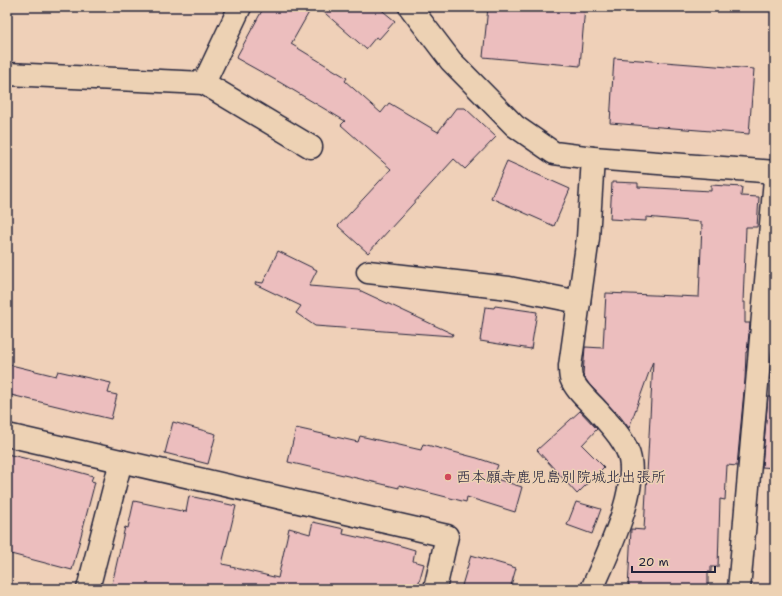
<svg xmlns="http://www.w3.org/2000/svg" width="782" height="596" font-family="'Shantell Sans','Klee One',sans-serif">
	<rect width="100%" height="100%" fill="#efd0b8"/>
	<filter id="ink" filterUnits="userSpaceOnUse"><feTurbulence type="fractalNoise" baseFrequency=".025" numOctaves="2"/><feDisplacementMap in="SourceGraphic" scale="8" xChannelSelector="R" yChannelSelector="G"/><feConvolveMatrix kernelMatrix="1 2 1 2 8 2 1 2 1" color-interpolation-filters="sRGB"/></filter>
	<g filter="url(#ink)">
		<g fill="#ecbebe" stroke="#22223b">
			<polygon points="264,7 312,7 291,44 347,78 345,81 381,113 389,103 438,132 456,108 465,108 496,137 465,169 454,159 368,253 338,226 391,169 341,125 345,121 281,83 236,58"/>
			<polygon points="318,7 378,7 395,21 379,39 376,37 366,49"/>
			<polygon points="488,7 585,7 580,66 483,57"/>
			<polygon points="614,58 754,69 749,134 610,123"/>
			<polygon points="507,161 570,189 554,226 491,198"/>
			<polygon points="612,182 638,183 638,187 711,191 711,185 742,187 741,196 759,197 757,227 746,227 743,302 745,302 745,323 750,323 747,352 746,352 745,380 737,466 727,465 725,500 720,499 718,567 711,567 711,572 708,572 708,589 628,589 631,529 644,530 653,361 629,428 616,411 615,412 589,384 583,375 585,347 603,348 606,293 699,297 702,224 700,224 700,222 646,217 646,221 610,219"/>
			<polygon points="278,251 317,270 309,286 359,290 453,334 452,336 315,326 296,313 301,306 255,284 256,282 263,283"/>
			<polygon points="495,306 537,312 531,349 480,341 485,307 494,308"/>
			<polygon points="7,364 56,376 58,371 111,383 108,393 117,395 111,419 7,394"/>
			<polygon points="768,397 775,397 775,468 762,467"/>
			<polygon points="580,411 597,429 582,445 604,467 577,494 537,450"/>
			<polygon points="173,422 216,434 208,464 165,453"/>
			<polygon points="296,428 358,442 360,436 421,450 423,444 477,458 498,465 493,478 522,487 515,512 467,497 466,502 399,485 399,488 288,462"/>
			<polygon points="7,454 53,465 93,476 91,481 95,482 72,570 7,553"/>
			<polygon points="189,496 236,506 222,564 232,566 231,567 278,578 289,528 310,534 313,522 344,529 343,534 384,543 384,541 415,550 413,561 424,564 417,589 134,589 112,584 125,527 128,528 134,501 186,512"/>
			<polygon points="576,502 601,509 592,534 567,525"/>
			<polygon points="471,555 516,568 510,589 461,589"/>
		</g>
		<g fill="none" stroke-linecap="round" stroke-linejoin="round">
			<g stroke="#22223b" stroke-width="25">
				<g id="minor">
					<polyline points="410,7 451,61 515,126 554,153 593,158 775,172"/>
					<polyline points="7,74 204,83 240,7"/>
					<polyline points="204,83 311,147"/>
					<polyline points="368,272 509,288 579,302"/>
					<polyline points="7,435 447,536 435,589"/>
					<polyline points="88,589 121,461"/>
					<path d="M 592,589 C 606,557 643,483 627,450 C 621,435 608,423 598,411 C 589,401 576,391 571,378 C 570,374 570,370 570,366 L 588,238 L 593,158"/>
					<polyline points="739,589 775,179"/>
				</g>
			</g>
			<use href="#minor" stroke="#edd2b4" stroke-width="22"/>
		</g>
	</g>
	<circle fill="#d1495b" stroke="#edd2b4" stroke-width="1.5" cx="448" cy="477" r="4"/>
	<g text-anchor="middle" stroke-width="3" stroke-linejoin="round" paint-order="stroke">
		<g font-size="15" fill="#22223b" stroke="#edd2b4" text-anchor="start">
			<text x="456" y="482">西本願寺鹿児島別院城北出張所</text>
		</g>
	</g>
	<rect width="782" height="596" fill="none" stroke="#edd2b4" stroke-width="24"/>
	<rect x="12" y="12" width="758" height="572" fill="none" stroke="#22223b" stroke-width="1.5" filter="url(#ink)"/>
	<path d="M632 566v6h83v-6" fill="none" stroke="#22223b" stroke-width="2"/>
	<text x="638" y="566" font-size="12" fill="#22223b" stroke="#edd2b4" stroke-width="3" paint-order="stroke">20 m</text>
</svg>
